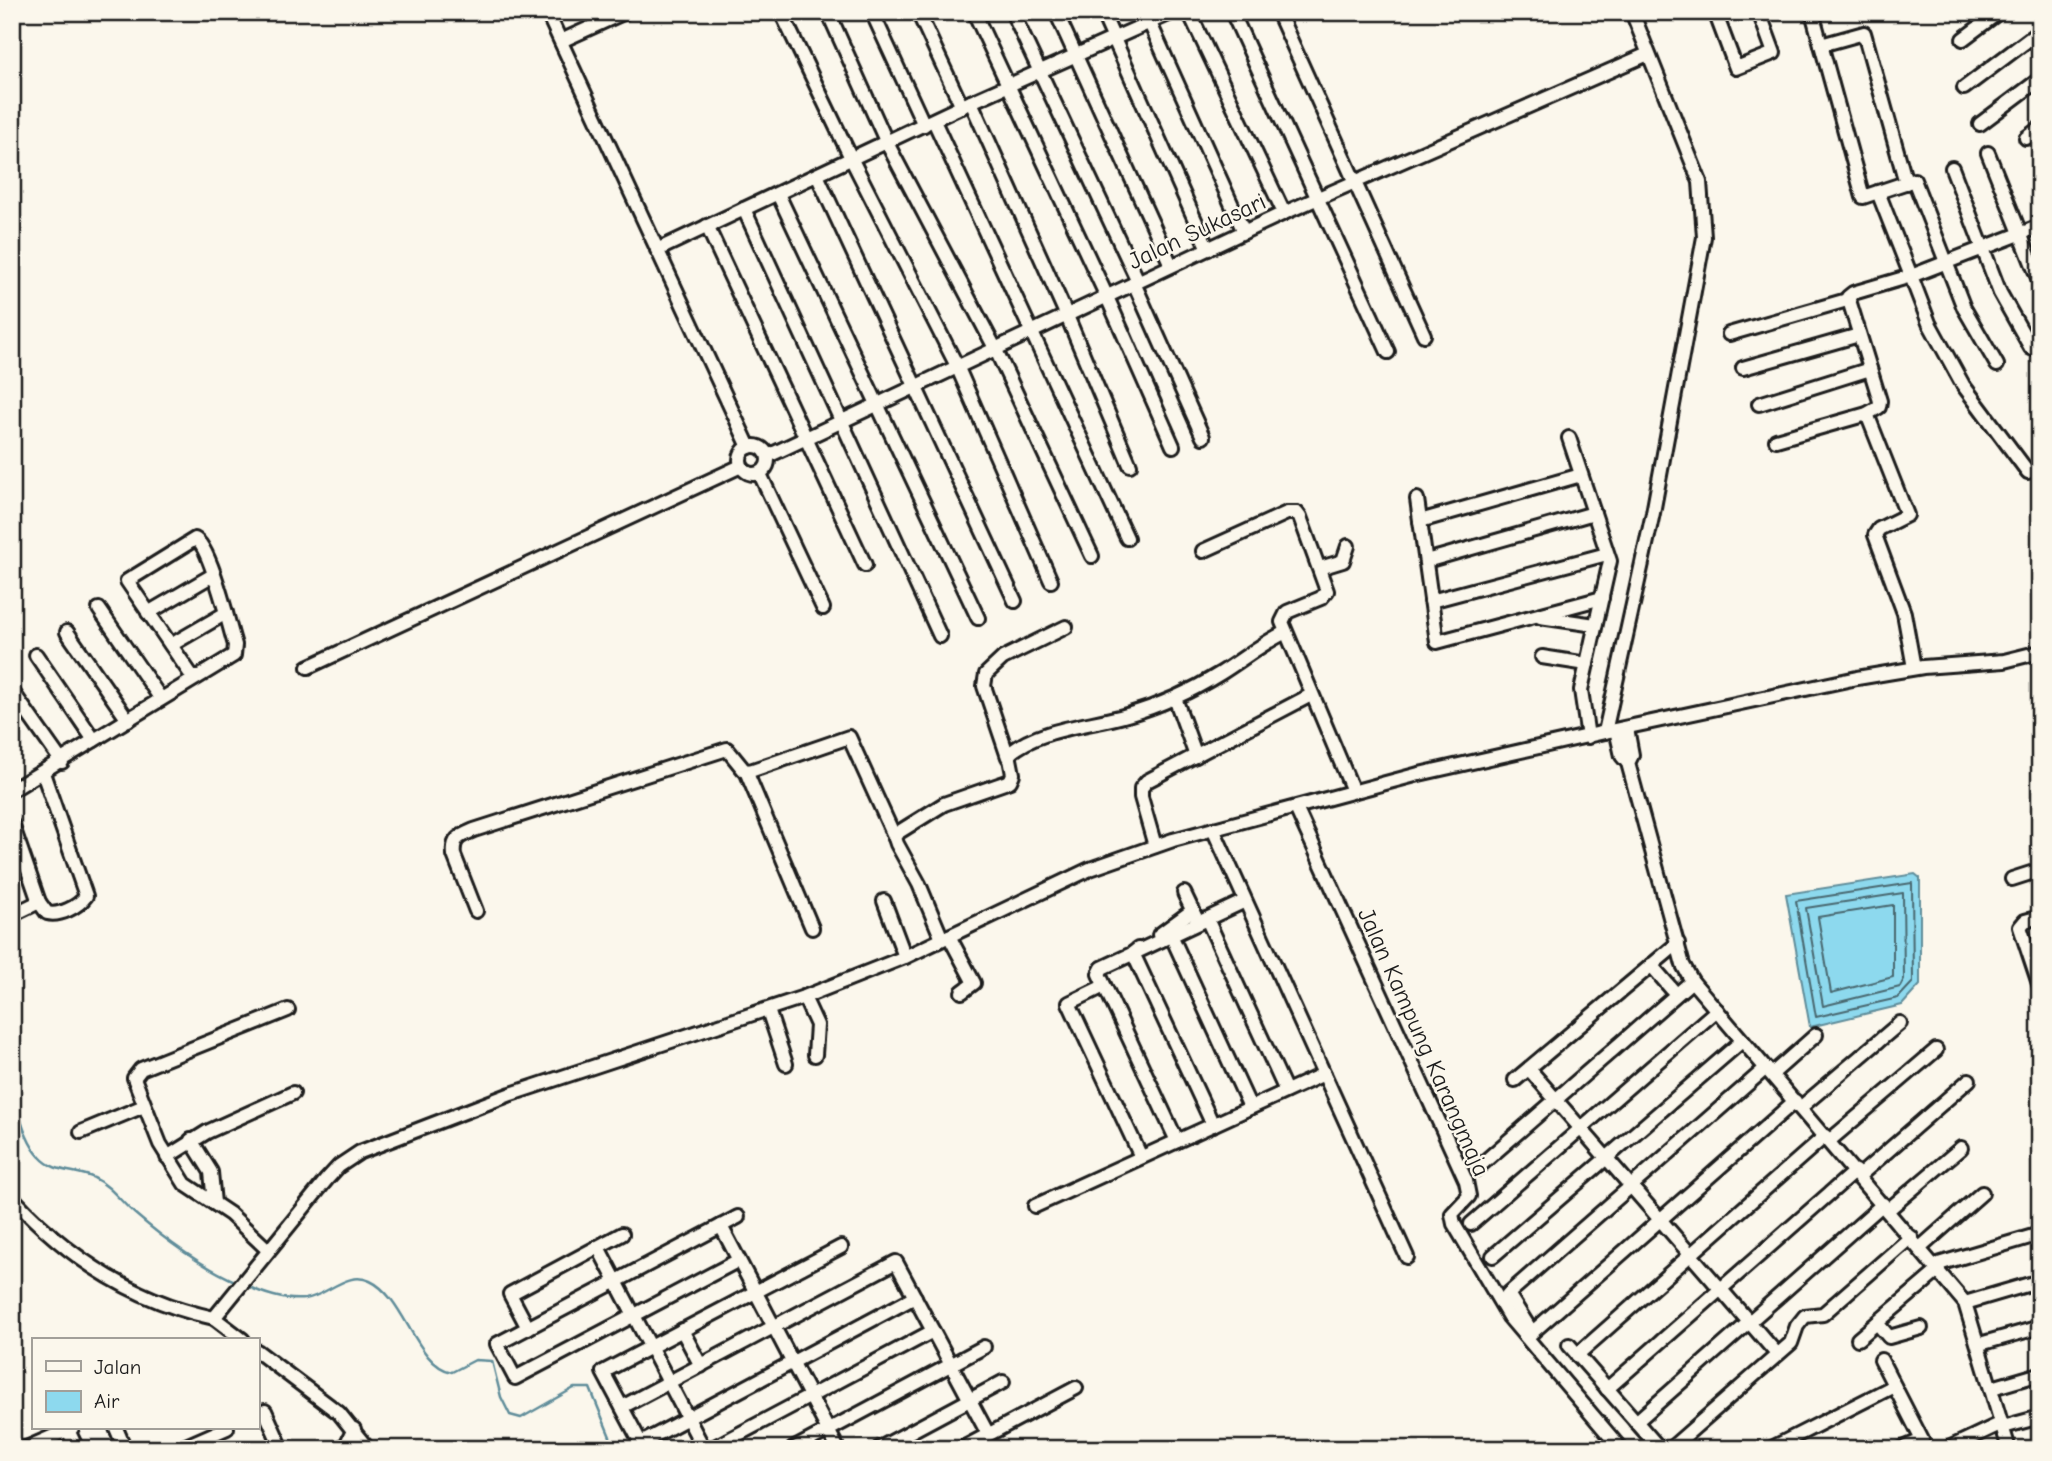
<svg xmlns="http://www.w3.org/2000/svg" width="2052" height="1461" font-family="'Comic Neue',sans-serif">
	<rect width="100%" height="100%" fill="#fbf7ec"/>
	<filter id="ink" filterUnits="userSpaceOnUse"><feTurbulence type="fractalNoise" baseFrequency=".0143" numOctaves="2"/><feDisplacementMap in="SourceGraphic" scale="14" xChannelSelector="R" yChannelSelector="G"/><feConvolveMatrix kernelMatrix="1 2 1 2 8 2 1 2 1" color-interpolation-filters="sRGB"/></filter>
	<g filter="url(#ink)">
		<polygon fill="#8dd9ee" stroke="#608d9a" stroke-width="2" points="1915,874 1920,878 1920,985 1902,1005 1810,1027 1786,894"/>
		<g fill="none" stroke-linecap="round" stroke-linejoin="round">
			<g stroke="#496870" stroke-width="2">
				<polygon points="1912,883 1913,982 1898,998 1816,1017 1796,901"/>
				<polygon points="1903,893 1904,979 1900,987 1823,1006 1806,908"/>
				<polygon points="1893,905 1893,977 1831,993 1818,917"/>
			</g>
			<g stroke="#608d9a" stroke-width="2.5">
				<path d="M 12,1093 C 20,1113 24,1141 40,1157 C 55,1174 76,1169 94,1178 C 111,1186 120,1201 134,1213 C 164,1239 201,1266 237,1282"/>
				<path d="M 247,1286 C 264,1294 286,1301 305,1299 C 327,1296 347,1270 370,1281 C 405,1297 416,1366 452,1372 L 475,1360 L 492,1361 L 501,1397 L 510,1415 L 521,1418 L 574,1388 L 590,1388 L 615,1449"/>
			</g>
			<g stroke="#1c1c1c" stroke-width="18">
				<g id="minor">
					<polyline points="547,12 749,447"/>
					<polyline points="781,12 852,160 957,366 1051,581"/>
					<polyline points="828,12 887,143 995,348 1092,556"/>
					<polyline points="872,12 924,125"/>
					<polyline points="918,12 962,107"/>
					<polyline points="974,12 1107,297 1173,446"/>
					<polyline points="1012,12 1138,281"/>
					<polyline points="1056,12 1171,265"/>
					<polyline points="1102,12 1208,249"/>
					<polyline points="1145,12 1244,232"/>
					<polyline points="1189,12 1284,213"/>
					<polyline points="1232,12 1388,352"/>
					<polyline points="1278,12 1424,335"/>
					<polyline points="1715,12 1736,68 1774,53 1759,12"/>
					<polyline points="1812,12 1863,197 1914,180 1964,308 1997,365"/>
					<polyline points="2036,12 2040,17"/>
					<polyline points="1963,39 1999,12"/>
					<polyline points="561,41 625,12"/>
					<polyline points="1821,45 1864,33 1906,183"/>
					<polyline points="1964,88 2040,31"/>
					<polyline points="971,102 1067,316 1130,465"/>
					<polyline points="934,121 1127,538"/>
					<polyline points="1980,124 2040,79"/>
					<polyline points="2026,138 2040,128"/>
					<polyline points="1988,153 2040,283"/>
					<polyline points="1952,168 2000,293 2031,348"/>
					<polyline points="817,175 1015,601"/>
					<polyline points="778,194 978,618"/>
					<polyline points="744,209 940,636"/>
					<polyline points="707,226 865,565"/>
					<polyline points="657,250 971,102 1173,12"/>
					<polyline points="1134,283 1203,437"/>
					<polyline points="1729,334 1847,300"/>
					<polyline points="1743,368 1859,335"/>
					<polyline points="1759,404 1870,369"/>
					<polyline points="1867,414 1907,515 1879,529 1875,535 1904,613 1914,668"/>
					<polyline points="1569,438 1610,561 1581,690 1588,737"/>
					<polyline points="1776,440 1867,414 1879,407 1880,401 1848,297 1853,293 1911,276 1878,192"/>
					<circle cx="754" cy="460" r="14"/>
					<polyline points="768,456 1284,213 1648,54"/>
					<polyline points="2028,472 1963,385 1929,323 1911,276 2040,226"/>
					<polyline points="760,474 823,608"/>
					<polyline points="1417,499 1437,642 1602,598"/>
					<polyline points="1420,521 1581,475"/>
					<polyline points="1203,551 1287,513 1297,513 1300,517 1327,591 1321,598 1287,612 1282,622 1353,791"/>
					<polyline points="1426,561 1594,513"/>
					<polyline points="1320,568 1343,561 1348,546"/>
					<polyline points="1431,601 1607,554"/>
					<polyline points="99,609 161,699"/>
					<polyline points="148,613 213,575"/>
					<polyline points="1540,617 1595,625"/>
					<polyline points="67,632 128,720"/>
					<polyline points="171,645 226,613"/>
					<polyline points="36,655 94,740"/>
					<polyline points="1542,657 1587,664"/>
					<polyline points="308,667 741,466"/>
					<polyline points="12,691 62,762"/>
					<polyline points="1175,698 1196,756"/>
					<polyline points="1627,728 1632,755 1628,763"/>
					<polyline points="1616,730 1622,756 1628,763 1683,965 1692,981 1965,1303 2009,1449"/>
					<polyline points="1605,732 1653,513 1704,237 1700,182 1632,12"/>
					<polyline points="1008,757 984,686 986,674 1003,658 1066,627"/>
					<polyline points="746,771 812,928"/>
					<path d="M 12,790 L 234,655 L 235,645 C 229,626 210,545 195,539 L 127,581 L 194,679"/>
					<polyline points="1296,808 1466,1181 1469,1196 1452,1214 1454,1224 1509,1317 1621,1449"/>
					<polyline points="12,824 39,902 12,915"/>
					<polyline points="1213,829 1407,1257"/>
					<polyline points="1155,846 1141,797 1141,788 1147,781 1311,695"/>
					<polyline points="2012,879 2040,870"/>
					<polyline points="1184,893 1196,918"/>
					<polyline points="884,901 905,957"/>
					<path d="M 39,902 L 47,913 C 60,916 78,907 86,896 L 43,773"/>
					<path d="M 476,911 L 454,855 C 452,838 460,836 474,830 L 727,749 L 744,770 L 750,771 L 849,737 L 895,838"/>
					<polyline points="2040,917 2025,921 2020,927 2040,987"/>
					<polyline points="1207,919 1286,1091"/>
					<polyline points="1159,935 1193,910"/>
					<polyline points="1171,935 1250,1107"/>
					<polyline points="949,936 974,983 962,992"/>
					<path d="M 942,939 L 919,884 L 897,844 L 895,838 L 899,832 L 944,804 L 1010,781 L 1013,774 L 1009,754 C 1039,728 1090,726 1127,715 C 1159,706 1192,691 1221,673 C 1242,660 1261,644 1284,633"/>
					<polyline points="1138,949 1133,953 1213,1125"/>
					<polyline points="1651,965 1676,994"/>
					<polyline points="1104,986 1069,1003 1141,1157"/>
					<polyline points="804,997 817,1025 815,1055"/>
					<polyline points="768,1010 786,1064"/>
					<polyline points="1529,1069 1777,1354"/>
					<polyline points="1772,1074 1816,1035"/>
					<polyline points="1515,1080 1678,943"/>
					<polyline points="1800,1108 1900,1023"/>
					<polyline points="81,1132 144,1106"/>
					<polyline points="191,1140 211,1172 214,1203"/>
					<polyline points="1177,1141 1099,974 1102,968 1245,901"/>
					<polyline points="1829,1141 1936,1050"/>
					<polyline points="167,1157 207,1132 293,1093"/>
					<polyline points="1476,1169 1692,981"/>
					<polyline points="1859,1176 1969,1080"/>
					<path d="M 12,1197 C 67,1257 134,1301 214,1318 L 327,1179 L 339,1166 L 360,1152 L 511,1094 L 804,997 L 905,957 L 1090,869 L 1173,840 L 1419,774 L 1605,732 L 1857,678 L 1923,667 L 2004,661 L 2040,652"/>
					<polyline points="1035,1206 1324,1074"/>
					<polyline points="1888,1210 1961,1148"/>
					<polyline points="1471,1224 1717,1010"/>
					<polyline points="721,1226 738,1217"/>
					<polyline points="598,1247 704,1449"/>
					<polyline points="1920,1248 1982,1193"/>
					<polyline points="267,1249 230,1214 185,1184 160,1144 134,1078 141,1069 288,1010"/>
					<polyline points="1493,1256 1742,1041"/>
					<polyline points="739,1260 515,1378 497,1344 721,1226 838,1449"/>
					<polyline points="1935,1265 2040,1234"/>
					<polyline points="1965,1303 2040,1281"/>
					<polyline points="214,1318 243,1340"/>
					<polyline points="1877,1323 1889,1337 1921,1328"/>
					<polyline points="528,1328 510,1294 622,1234"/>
					<polyline points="682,1330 701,1366"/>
					<polyline points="1532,1332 1508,1294 1766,1068"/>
					<polyline points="1527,1337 1795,1101"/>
					<polyline points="1858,1339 1939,1270"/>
					<polyline points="1980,1344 2040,1327"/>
					<polyline points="1569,1345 1660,1449"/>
					<polyline points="257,1351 339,1413 368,1449"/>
					<polyline points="1577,1355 1825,1136"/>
					<polyline points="1881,1360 1922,1440 1901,1449"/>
					<polyline points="1992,1388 2040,1374"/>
					<polyline points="1607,1389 1855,1171"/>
					<polyline points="622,1407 896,1262 988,1434"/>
					<polyline points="257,1415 265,1411 282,1449"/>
					<polyline points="1636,1422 1883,1204"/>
					<polyline points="2003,1427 2040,1417"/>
					<polyline points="116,1428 125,1449"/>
					<polyline points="68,1430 77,1449"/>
					<polyline points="641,1443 915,1297"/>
					<polyline points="24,1449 72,1428"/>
					<polyline points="179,1449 227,1428"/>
					<polyline points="344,1449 354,1429"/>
					<polyline points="644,1449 603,1372 841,1247"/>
					<polyline points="711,1449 933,1331"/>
					<polyline points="793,1449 984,1347"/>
					<polyline points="878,1449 1003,1382"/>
					<polyline points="961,1449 1076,1388"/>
					<polyline points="1670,1449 1791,1343 1797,1326 1805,1316 1823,1314 1911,1237"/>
					<polyline points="1770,1449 1894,1386"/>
					<polyline points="1947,1449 2002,1423"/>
				</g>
			</g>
			<use href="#minor" stroke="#fbf7ec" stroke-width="12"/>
		</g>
	</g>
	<g text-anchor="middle" stroke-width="5" stroke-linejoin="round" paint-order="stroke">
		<g font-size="24" fill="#1c1c1c" stroke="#fbf7ec">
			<text transform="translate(1197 231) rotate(-25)" y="8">Jalan Sukasari</text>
			<text transform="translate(1424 1042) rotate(66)" y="8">Jalan Kampung Karangmaja</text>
		</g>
	</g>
	<rect width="2052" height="1461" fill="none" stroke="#fbf7ec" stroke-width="42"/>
	<rect x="21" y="21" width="2010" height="1419" fill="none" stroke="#1c1c1c" stroke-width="2.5" filter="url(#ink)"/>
	<rect x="32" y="1338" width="228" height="91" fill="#fbf7ec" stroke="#a29f99" stroke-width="2"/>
	<rect x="46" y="1361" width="35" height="10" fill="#fbf7ec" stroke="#a29f99" stroke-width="2"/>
	<text x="94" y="1374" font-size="21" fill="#1c1c1c">Jalan</text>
	<rect x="46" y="1391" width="35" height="21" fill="#8dd9ee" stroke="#a29f99" stroke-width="2"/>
	<text x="94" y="1408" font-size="21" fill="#1c1c1c">Air</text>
</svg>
